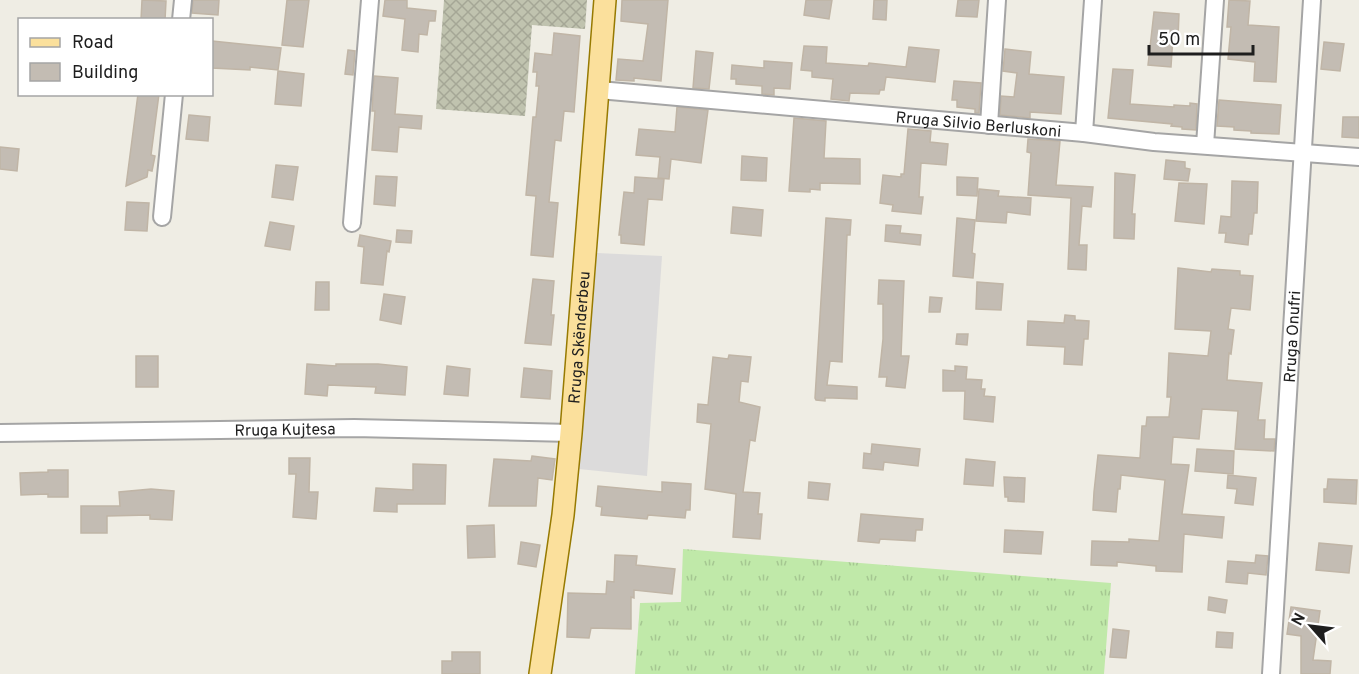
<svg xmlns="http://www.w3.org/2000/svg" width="1359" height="674" font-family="Overpass,sans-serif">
	<defs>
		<pattern id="construction-cross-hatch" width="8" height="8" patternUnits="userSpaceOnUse" patternTransform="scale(1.5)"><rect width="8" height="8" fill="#c0c3af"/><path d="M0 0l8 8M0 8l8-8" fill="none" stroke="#a5a796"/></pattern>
		<pattern id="grass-tufts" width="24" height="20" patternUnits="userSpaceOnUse" patternTransform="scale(1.5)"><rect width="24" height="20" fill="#c0e9a9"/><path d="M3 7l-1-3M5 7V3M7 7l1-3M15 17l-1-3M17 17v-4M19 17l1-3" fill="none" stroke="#a5c791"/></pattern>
	</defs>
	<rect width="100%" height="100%" fill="#efede4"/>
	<polygon fill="#dcdbdb" points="597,253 662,256 647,476 579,469"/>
	<polygon fill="url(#construction-cross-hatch)" points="444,0 587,0 585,29 532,25 525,116 436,109"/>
	<polygon fill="url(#grass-tufts)" points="683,549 1111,583 1104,674 635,674 640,603 681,602"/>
	<g fill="#c3bcb3" stroke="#c0b5a6" stroke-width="1.5">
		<polygon points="142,0 166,1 165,20 141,20"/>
		<polygon points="193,0 219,0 218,15 192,13"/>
		<polygon points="287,0 309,0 303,47 282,45"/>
		<polygon points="385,0 407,0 407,8 436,11 435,21 429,21 427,35 419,34 418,52 402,50 405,19 383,16"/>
		<polygon points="622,0 668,0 661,81 634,78 634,81 616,80 618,59 643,61 648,24 621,21"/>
		<polygon points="806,0 832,0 829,19 804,15"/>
		<polygon points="874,0 887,0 886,20 873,19"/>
		<polygon points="958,0 979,0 977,17 956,16"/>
		<polygon points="1229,0 1250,1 1248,25 1279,27 1276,82 1254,81 1255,62 1228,59 1231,27 1227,27"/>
		<polygon points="1154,12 1179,14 1178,37 1173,36 1171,67 1148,65"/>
		<polygon points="554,33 580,36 574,112 564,111 561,141 555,140 549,202 558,203 553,257 531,255 536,196 526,195 533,117 536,117 539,86 536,86 537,72 533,72 535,53 552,55"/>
		<polygon points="212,41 281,48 278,70 250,67 250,70 212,68"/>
		<polygon points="1324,42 1344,44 1340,71 1321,69"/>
		<polygon points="804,46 827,47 826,63 868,66 869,63 906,67 909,47 939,50 935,82 886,77 884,90 880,90 879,94 850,93 849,101 831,99 833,79 812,77 812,71 801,70"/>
		<polygon points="1005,49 1031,52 1029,74 1064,77 1061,114 1030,112 1030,118 1000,115 1001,96 1014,97 1017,73 1003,71"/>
		<polygon points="348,50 355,51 353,75 345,74"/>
		<polygon points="696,51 713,53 709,89 693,88"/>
		<polygon points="764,61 792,63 790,89 774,88 774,95 762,94 762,86 736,84 736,79 731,79 732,65 764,68"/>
		<polygon points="1113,69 1133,70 1130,104 1174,107 1174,105 1190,106 1190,103 1197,104 1196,130 1182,129 1182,127 1171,126 1172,124 1108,118"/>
		<polygon points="278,71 304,74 301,106 275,104"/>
		<polygon points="374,76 398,78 395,114 422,116 421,129 399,127 397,152 372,150 375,111 372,111"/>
		<polygon points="954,81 981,83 979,113 975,113 975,109 957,107 957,100 952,100"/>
		<polygon points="138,94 159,94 151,155 155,156 152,171 148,170 147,177 126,186"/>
		<polygon points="1219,100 1281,105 1279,134 1251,133 1251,131 1234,130 1234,127 1217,126"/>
		<polygon points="677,107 708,110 701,163 671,159 669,179 658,178 660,157 636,155 639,129 675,132"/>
		<polygon points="189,115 210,117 208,141 186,139"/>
		<polygon points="1343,117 1359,117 1359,138 1342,137"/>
		<polygon points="794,118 826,121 824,158 860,159 860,184 820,183 820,190 810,189 810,192 789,191"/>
		<polygon points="908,129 931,131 930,142 948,144 946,165 921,163 919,197 923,197 921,214 892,211 893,205 880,203 883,175 901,177 901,174 904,174"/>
		<polygon points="1028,139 1060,141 1056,185 1093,187 1091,207 1082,206 1079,245 1087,245 1086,270 1068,269 1071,198 1028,195 1031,153 1027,152"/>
		<polygon points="0,147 19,149 17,171 0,169"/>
		<polygon points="742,156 767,158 766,181 741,180"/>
		<polygon points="1166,160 1185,162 1185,168 1190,169 1188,181 1164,179"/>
		<polygon points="276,165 298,167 293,200 272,197"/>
		<polygon points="1115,173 1135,175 1132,214 1135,214 1134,239 1114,238"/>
		<polygon points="376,176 397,177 395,206 374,204"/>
		<polygon points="635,177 664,179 662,200 648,199 644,245 621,243 621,235 619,235 624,192 634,193"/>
		<polygon points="957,177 978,178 977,196 957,195"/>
		<polygon points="1232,181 1258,182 1257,213 1254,213 1252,234 1249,234 1248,245 1225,242 1226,233 1219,233 1221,216 1231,217"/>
		<polygon points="1179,183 1207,184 1204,224 1175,221"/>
		<polygon points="979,189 999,191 998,196 1031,198 1030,215 1007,212 1006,223 976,221"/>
		<polygon points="127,202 149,203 147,231 125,230"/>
		<polygon points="733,207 763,210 761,236 731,233"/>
		<polygon points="826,218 851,220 850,235 847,235 842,362 830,361 827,385 857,387 857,399 833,398 825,398 825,401 816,400 815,398"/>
		<polygon points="957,218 975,220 972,253 975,254 973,278 953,276"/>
		<polygon points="270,222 294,226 290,250 265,246"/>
		<polygon points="886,225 901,226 900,233 921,235 920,245 885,241"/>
		<polygon points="397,230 412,231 411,243 396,242"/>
		<polygon points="360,235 391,241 389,252 387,251 383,285 361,283 364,247 358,246"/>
		<polygon points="1178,268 1211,272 1212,269 1240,271 1240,275 1253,276 1250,310 1231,308 1228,329 1234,330 1231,354 1229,353 1227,380 1262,383 1258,420 1265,420 1264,439 1275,439 1274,451 1235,449 1238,411 1202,409 1199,439 1173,437 1171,464 1189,465 1182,514 1224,517 1222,538 1184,534 1182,572 1156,571 1156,566 1117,562 1117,566 1091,565 1092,541 1129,542 1129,539 1159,541 1165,480 1121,475 1120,489 1118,489 1116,512 1093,510 1094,492 1098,455 1140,458 1142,426 1146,426 1147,417 1169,417 1171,397 1167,397 1169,353 1208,356 1211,331 1175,329"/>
		<polygon points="533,279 554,281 551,315 554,315 551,345 525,343"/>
		<polygon points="879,280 904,281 901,356 909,356 905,388 886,386 887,377 879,377 883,339 883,304 878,304"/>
		<polygon points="316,282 329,282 329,310 315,310"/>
		<polygon points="977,282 1003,284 1001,310 976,309"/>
		<polygon points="384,294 405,297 401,324 380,320"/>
		<polygon points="930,297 942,298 940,312 929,312"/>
		<polygon points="1065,315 1075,316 1075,320 1089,321 1088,339 1084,339 1082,365 1064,364 1065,347 1027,345 1028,321 1064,323"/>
		<polygon points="957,334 968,334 967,345 956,344"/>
		<polygon points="729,355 751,357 748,382 741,381 739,402 760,407 755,441 750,440 743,492 760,493 758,514 762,514 760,539 733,537 736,494 705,489 711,424 697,422 698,404 708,405 713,357 728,359"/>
		<rect x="136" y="356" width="22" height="31"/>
		<polygon points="307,364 336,366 336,364 378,364 407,367 405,395 375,393 376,387 328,385 327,396 305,394"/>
		<polygon points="447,366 470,369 468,396 444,394"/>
		<polygon points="955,366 967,367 966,379 982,380 981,389 985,389 984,396 995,397 993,422 964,419 965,391 943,391 943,370 955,371"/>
		<polygon points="524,368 552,371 550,399 521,397"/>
		<polygon points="872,444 920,449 918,466 884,462 883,470 863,468 864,453 871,454"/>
		<polygon points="1197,449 1234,451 1233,474 1195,471"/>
		<polygon points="532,456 555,459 552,480 538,478 536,506 489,506 494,459 531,461"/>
		<polygon points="289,458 310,458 309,492 318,492 316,519 293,517 296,474 289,474"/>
		<polygon points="966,459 995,462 993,486 964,484"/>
		<polygon points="413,464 446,465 445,504 397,504 397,512 374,511 376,488 413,490"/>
		<polygon points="48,470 68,470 68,497 48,497 48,494 21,495 20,473 48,472"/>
		<polygon points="1228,475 1256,478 1253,505 1235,503 1237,489 1227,488"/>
		<polygon points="1004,477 1025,478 1024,502 1008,501 1008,497 1005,497"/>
		<polygon points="1328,479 1357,480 1356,504 1324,502 1324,489 1327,489"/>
		<polygon points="662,482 691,484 690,510 686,510 685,518 648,515 647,519 601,515 602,507 596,506 598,486 662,492"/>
		<polygon points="809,482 830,484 828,500 808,498"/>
		<polygon points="151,489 174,491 172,520 150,519 150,515 107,516 107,533 81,533 81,506 120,506 119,492"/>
		<polygon points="861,514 923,519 922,530 916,530 915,541 880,539 879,543 858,541"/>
		<polygon points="494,525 495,557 468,558 467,526"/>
		<polygon points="1005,530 1043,532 1041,554 1004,552"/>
		<polygon points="521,542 540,545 536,567 518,564"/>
		<polygon points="1319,543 1352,546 1349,573 1316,570"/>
		<polygon points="615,555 637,556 636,565 675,569 672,594 634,590 634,598 631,597 631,629 591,628 589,638 567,637 568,593 606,594 607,581 614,582"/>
		<polygon points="1256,555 1268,556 1266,575 1248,573 1247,584 1226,582 1228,561 1255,563"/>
		<polygon points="1209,597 1227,600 1225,613 1208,610"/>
		<polygon points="1291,607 1320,611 1313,660 1331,661 1330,674 1301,674 1301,636 1287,634"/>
		<polygon points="1113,629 1129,631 1126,658 1110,657"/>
		<polygon points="1217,632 1233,633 1232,648 1216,647"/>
		<polygon points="452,652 480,652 480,674 442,674 442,661 452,661"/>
	</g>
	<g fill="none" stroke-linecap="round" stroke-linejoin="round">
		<g stroke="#a5a5a5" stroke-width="20">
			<g id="minor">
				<polyline points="181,20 183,0"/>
				<path id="s1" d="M 599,90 L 1084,133 L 1154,142 L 1359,157"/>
				<polyline points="989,125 997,0"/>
				<polyline points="1084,133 1093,0"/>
				<polyline points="1205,145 1215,0"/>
				<polyline points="162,217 174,94"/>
				<polyline points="352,223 370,0"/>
				<path id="s2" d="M 0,433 L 354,428 L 571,433"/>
				<path id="s3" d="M 1271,674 L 1312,0"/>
			</g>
		</g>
		<g stroke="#977a01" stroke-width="24">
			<g id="major">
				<path id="s4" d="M 540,674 L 563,515 L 571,433 L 605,0"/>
			</g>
		</g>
		<use href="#minor" stroke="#fff" stroke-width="16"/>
		<use href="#major" stroke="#fbe09c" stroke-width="21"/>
	</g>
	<g text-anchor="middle" stroke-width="5" stroke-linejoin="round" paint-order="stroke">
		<g font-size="16" fill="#1e1e1e" stroke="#fff">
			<text dy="6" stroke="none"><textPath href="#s1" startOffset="381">Rruga Silvio Berluskoni</textPath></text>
			<text dy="6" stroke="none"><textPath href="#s3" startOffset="338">Rruga Onufri</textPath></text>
			<text dy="6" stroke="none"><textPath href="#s4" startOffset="339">Rruga Skënderbeu</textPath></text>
			<text dy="6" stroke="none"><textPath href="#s2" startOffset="285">Rruga Kujtesa</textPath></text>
		</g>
	</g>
	<rect x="18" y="18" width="195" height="78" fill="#ffffff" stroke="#a5a5a5" stroke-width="1.5"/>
	<rect x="30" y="38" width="30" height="9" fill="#fbe09c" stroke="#a5a5a5" stroke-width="1.5"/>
	<text x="72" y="48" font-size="18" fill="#1e1e1e">Road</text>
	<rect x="30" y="63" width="30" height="18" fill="#c3bcb3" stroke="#a5a5a5" stroke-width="1.5"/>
	<text x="72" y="78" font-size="18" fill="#1e1e1e">Building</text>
	<g transform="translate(1311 626) rotate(298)" stroke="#ffffff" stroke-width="4.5" paint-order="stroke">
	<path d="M0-4.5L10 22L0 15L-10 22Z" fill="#1e1e1e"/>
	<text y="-9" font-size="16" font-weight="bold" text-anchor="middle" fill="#1e1e1e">N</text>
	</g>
	<path d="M1149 45v9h104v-9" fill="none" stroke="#1e1e1e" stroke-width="3"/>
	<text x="1158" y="45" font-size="18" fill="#1e1e1e" stroke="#ffffff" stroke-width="4.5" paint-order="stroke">50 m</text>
</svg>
